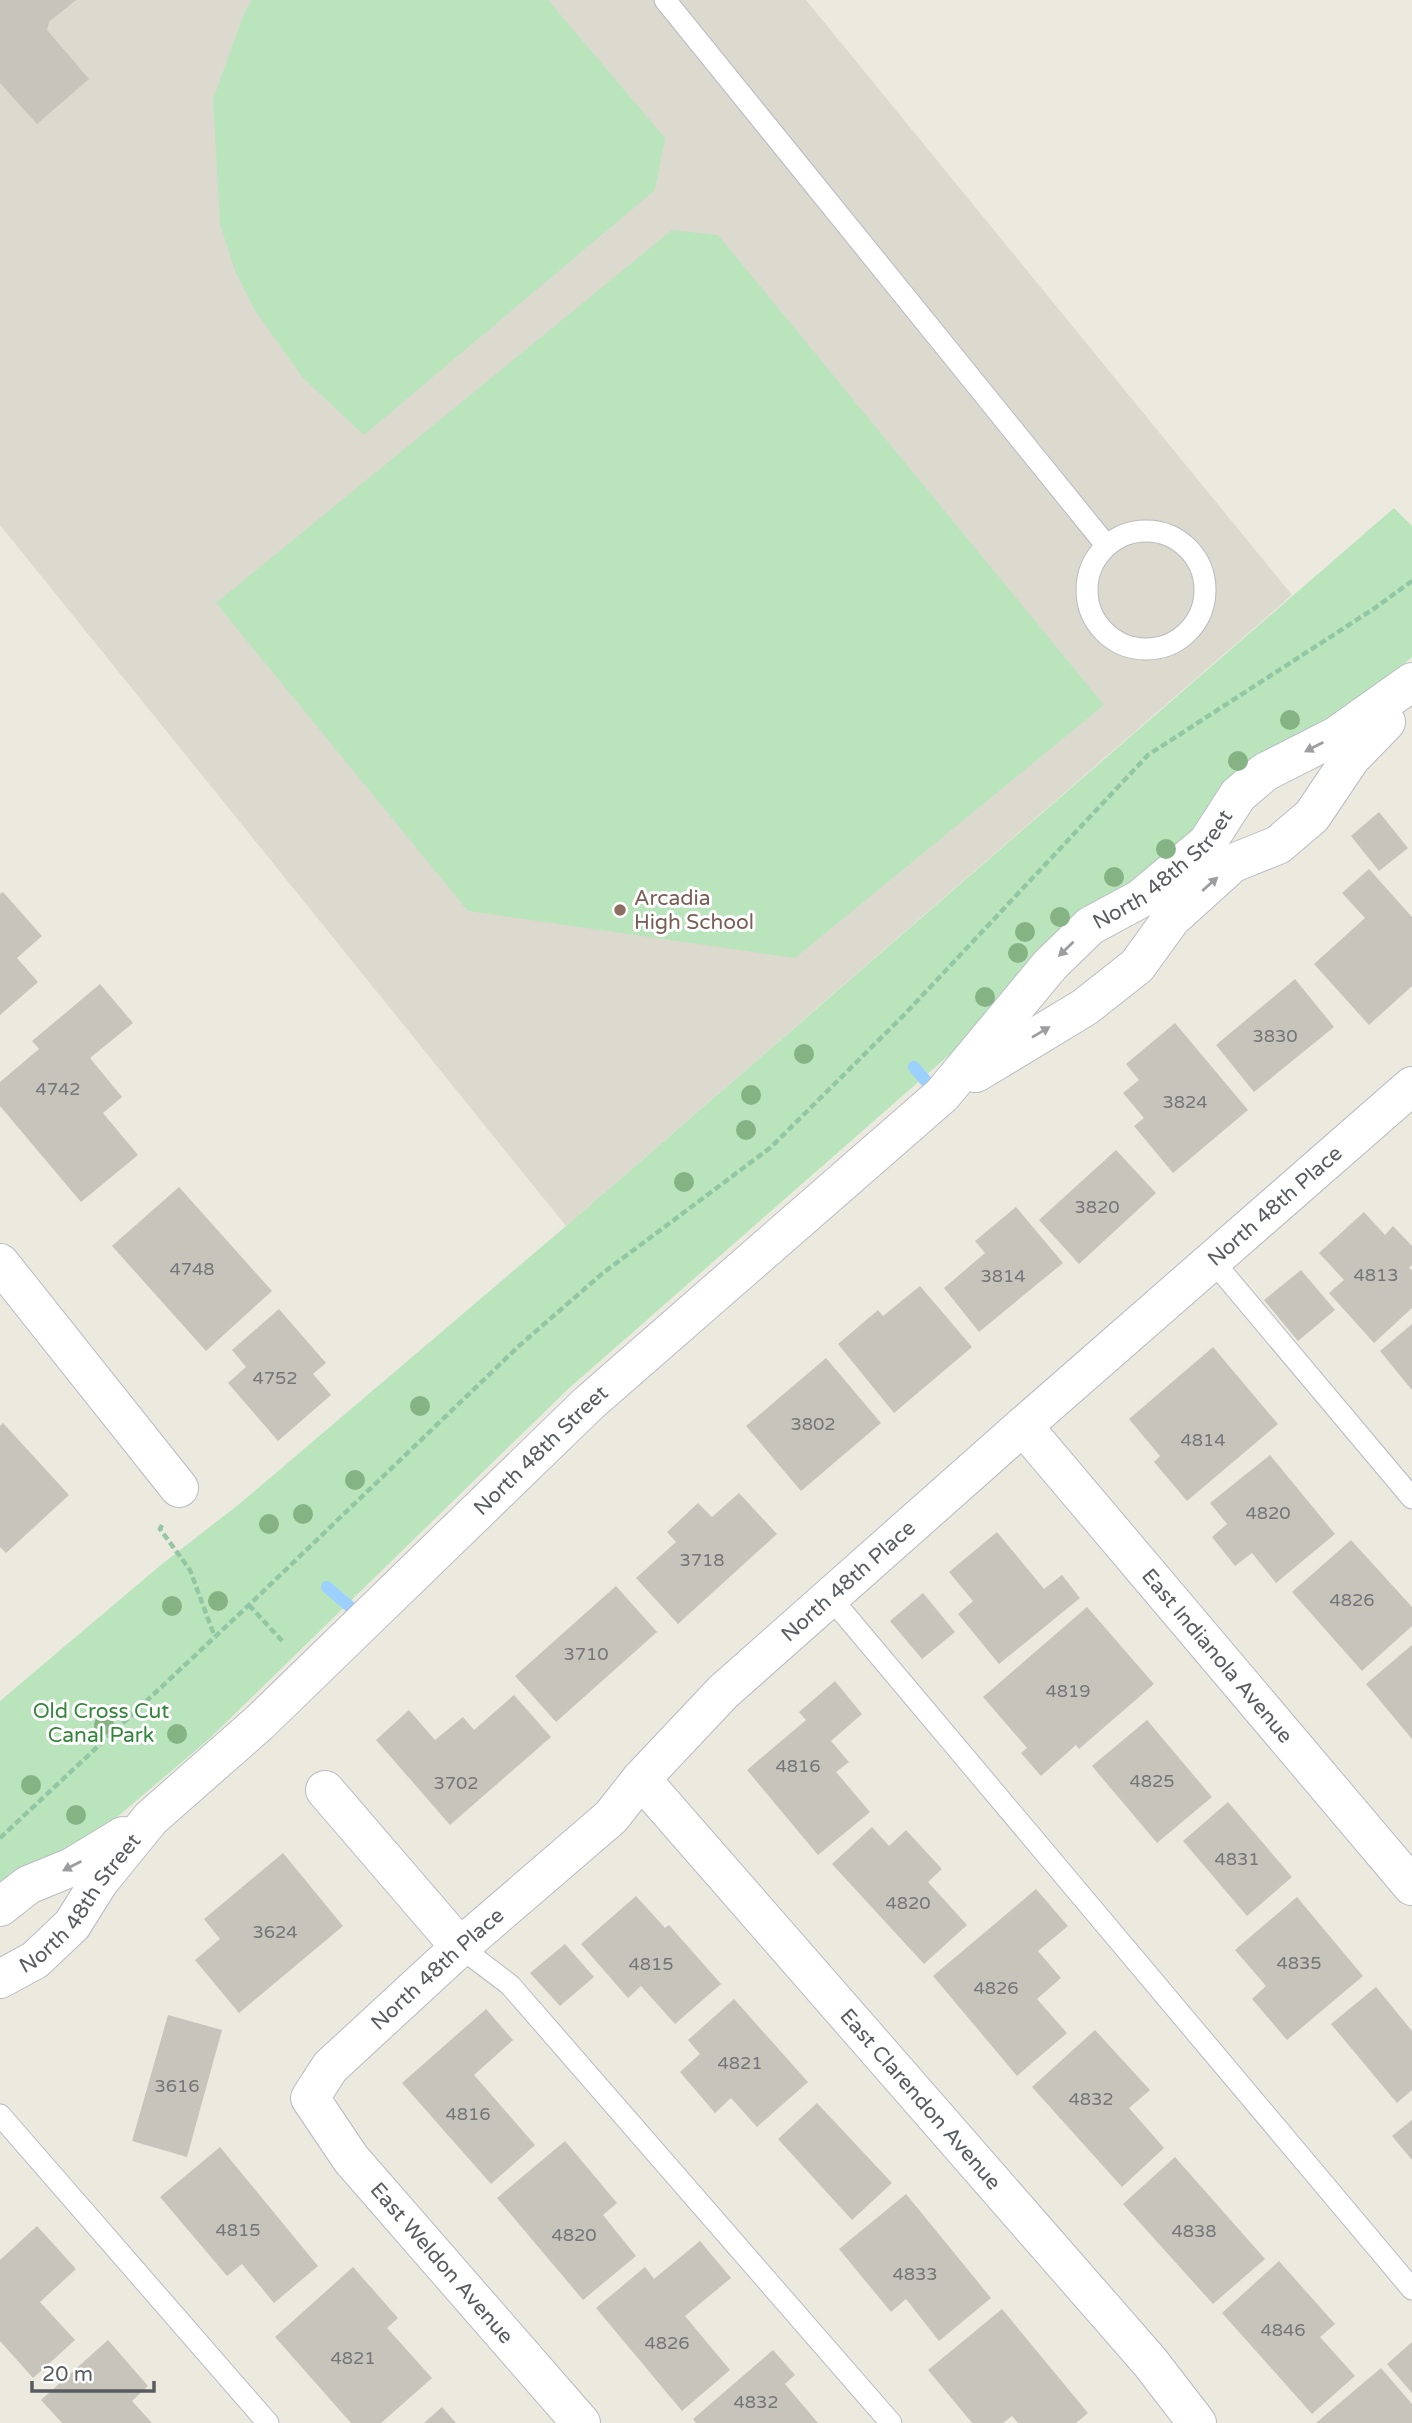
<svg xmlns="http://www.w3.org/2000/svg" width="1412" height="2423" font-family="'Varela Round',sans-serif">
	<rect width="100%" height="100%" fill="#eceadf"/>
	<polygon fill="#dcd9ce" points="0,0 806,0 1292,595 566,1226 0,525"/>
	<g fill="#bae5bc">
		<polygon points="252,0 548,0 665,138 655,190 364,435 302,377 254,309 235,271 220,224 213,99 245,11"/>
		<polygon points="672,230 718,235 1104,705 795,958 468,911 216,603"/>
		<polygon points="1394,508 1412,526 1412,657 1200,835 567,1390 208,1740 97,1834 0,1894 0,1701 162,1564 238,1505 566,1226"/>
	</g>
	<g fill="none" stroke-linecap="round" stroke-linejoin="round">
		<g stroke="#9cd0ff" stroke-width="12">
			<polyline points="914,1067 937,1094"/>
			<polyline points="327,1587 363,1618"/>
		</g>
	</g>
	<g fill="#c7c4bc">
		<polygon points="0,0 76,0 49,22 47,30 89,79 37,124 0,83"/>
		<polygon points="1379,812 1408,848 1379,871 1351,836"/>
		<polygon points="1369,869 1412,917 1412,986 1369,1025 1314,964 1365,918 1342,893"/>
		<polygon points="3,892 42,936 17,958 38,982 0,1015 0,894"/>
		<polygon points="1295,979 1334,1027 1254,1092 1216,1045"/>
		<polygon points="100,984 133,1023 90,1058 122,1097 103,1113 138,1155 81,1202 0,1106 0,1082 39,1049 32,1041"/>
		<polygon points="1175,1023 1248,1110 1173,1173 1134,1126 1144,1118 1123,1093 1139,1080 1126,1064"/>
		<polygon points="1116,1150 1156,1193 1079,1264 1039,1220"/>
		<polygon points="179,1187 272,1291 206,1351 112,1246"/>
		<polygon points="1016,1207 1063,1263 979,1332 944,1288 985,1253 975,1241"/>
		<polygon points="1364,1212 1385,1235 1393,1226 1412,1246 1412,1265 1409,1268 1412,1270 1412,1308 1374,1343 1329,1293 1344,1280 1319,1253"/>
		<polygon points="1301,1270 1335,1310 1298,1341 1264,1300"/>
		<polygon points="920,1286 972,1347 894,1413 838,1344 878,1310 883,1316"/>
		<polygon points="279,1309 326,1363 313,1374 331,1395 278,1441 228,1383 246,1367 232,1350"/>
		<polygon points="1412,1324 1412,1390 1380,1351"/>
		<polygon points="1213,1347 1278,1424 1187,1501 1154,1462 1160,1456 1129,1419"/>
		<polygon points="826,1358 881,1423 801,1491 746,1426"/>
		<polygon points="3,1423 69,1495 6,1553 0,1547 0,1426"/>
		<polygon points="1270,1455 1335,1534 1276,1583 1252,1553 1235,1566 1212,1537 1227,1524 1210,1503"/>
		<polygon points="739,1493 777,1534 678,1624 636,1578 676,1542 667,1532 698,1503 712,1517"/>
		<polygon points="997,1532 1044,1589 1062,1575 1080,1598 999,1664 958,1614 973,1601 949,1572"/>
		<polygon points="1351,1540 1412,1607 1412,1626 1362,1671 1292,1592"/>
		<polygon points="616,1586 657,1632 556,1722 515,1676"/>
		<polygon points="923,1593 955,1632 922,1659 890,1621"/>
		<polygon points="1087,1607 1154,1684 1079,1749 1076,1745 1041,1776 1021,1753 1027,1748 983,1697"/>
		<polygon points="1412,1645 1412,1739 1366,1684"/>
		<polygon points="835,1681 862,1714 831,1741 849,1762 836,1772 870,1812 818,1855 747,1770 806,1720 799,1712"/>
		<polygon points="514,1695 551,1737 450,1825 376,1740 409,1710 435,1740 463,1717 474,1730"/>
		<polygon points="1147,1720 1212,1797 1157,1843 1092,1766"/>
		<polygon points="1228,1802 1292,1877 1247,1916 1183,1841"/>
		<polygon points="872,1827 889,1846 906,1830 942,1869 928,1882 967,1925 924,1964 832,1864"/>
		<polygon points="283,1853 343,1926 239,2013 195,1960 220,1939 204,1919"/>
		<polygon points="1036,1889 1068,1926 1038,1951 1061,1978 1037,1999 1067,2033 1017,2076 933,1976"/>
		<polygon points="636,1896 665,1928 669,1925 721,1984 675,2024 641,1986 628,1998 581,1944"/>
		<polygon points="1297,1897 1363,1976 1287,2040 1252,1999 1266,1986 1235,1950"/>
		<polygon points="565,1944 594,1977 560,2006 530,1973"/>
		<polygon points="1376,1987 1412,2031 1412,2090 1397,2103 1331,2024"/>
		<polygon points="734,1999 808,2082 757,2127 731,2098 715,2113 680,2072 700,2054 688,2040"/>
		<polygon points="486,2009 513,2040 474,2075 535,2145 491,2184 402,2083"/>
		<polygon points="168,2015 222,2030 187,2157 132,2141"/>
		<polygon points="1095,2030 1150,2090 1129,2108 1164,2148 1122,2187 1032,2087"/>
		<polygon points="817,2103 892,2183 852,2220 778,2139"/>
		<polygon points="1412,2120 1412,2160 1392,2136"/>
		<polygon points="565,2141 617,2203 603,2215 636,2256 583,2300 497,2198"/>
		<polygon points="220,2147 318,2266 274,2303 242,2264 227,2276 160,2197"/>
		<polygon points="1175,2157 1265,2259 1213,2304 1123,2204"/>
		<polygon points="906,2194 991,2298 939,2341 906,2299 891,2312 839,2249"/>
		<polygon points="37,2226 76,2269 40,2302 75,2340 33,2378 0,2341 0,2260"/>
		<polygon points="700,2241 731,2278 685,2316 730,2370 682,2411 596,2308 645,2267 654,2279"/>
		<polygon points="1279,2261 1335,2324 1320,2337 1355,2376 1312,2414 1222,2313"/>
		<polygon points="353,2267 398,2318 387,2328 432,2378 381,2423 351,2423 275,2337"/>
		<polygon points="1002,2309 1088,2413 1076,2423 1018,2423 1012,2416 1003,2423 972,2423 928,2370"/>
		<polygon points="108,2340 148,2386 132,2401 152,2423 62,2423 41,2400"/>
		<polygon points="1412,2342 1412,2393 1387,2364"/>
		<polygon points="773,2350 795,2375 785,2384 818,2423 696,2423 693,2419"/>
		<polygon points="1381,2368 1412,2404 1412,2423 1316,2423"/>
		<polygon points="442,2407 456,2423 424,2423"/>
	</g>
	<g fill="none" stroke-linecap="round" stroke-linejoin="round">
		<g stroke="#b7babf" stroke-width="23">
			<g id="lane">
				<polyline points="665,0 1106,545"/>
				<circle cx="1146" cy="590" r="59"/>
				<polyline points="1212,1260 1412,1498"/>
				<polyline points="830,1597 1412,2289"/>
				<polyline points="460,1947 510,1985 891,2423"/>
				<polyline points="0,2115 268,2423"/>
			</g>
		</g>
		<g stroke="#b7babf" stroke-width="40">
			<g id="street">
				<polyline points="0,1263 179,1488"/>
				<path id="s1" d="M 1023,1426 L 1412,1886"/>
				<path id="s2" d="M 641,1779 L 1150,2362 L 1197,2423"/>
				<polyline points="325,1790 460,1947"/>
				<path id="s3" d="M 581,2423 L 351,2159 L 310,2098 L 330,2067 L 460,1947 L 611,1817 L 641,1779 L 723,1692 L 1023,1426 L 1412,1086"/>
			</g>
		</g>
		<g stroke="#b8bbc2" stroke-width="40">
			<g id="secondary">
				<polyline points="976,1073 1085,1007 1137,966 1171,919 1233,863 1278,845 1312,816 1351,758 1386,722"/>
				<polyline points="0,1907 28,1885 72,1867 123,1836"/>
				<path id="s4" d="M 0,1979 L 35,1960 L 72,1925 L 99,1882 L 151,1818 L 259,1723 L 589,1403 L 942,1095 L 1050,965 L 1090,926 L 1140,899 L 1207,843 L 1238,795 L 1265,772 L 1336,736 L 1412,682"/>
			</g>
		</g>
		<g stroke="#93c6a3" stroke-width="4.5" stroke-dasharray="7 3.5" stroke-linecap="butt">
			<polyline points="162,1525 160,1529 190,1570 214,1635"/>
			<polyline points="249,1605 284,1643"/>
			<polyline points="0,1838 249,1605 520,1345 603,1273 770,1148 903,1016 1148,755 1375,608 1412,581"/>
		</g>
		<use href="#lane" stroke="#fff" stroke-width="21"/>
		<use href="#street" stroke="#fff" stroke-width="38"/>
		<use href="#secondary" stroke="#fff" stroke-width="38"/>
	</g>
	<g fill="#86b384">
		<circle cx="1290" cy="720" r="10"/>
		<circle cx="1238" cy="761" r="10"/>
		<circle cx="1166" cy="849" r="10"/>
		<circle cx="1114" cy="877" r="10"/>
		<circle cx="1060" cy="917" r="10"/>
		<circle cx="1025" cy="932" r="10"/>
		<circle cx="1018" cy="953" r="10"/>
		<circle cx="985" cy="997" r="10"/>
		<circle cx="804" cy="1054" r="10"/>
		<circle cx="751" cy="1095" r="10"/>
		<circle cx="746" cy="1130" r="10"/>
		<circle cx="684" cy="1182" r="10"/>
		<circle cx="420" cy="1406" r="10"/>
		<circle cx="355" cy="1480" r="10"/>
		<circle cx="303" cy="1514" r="10"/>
		<circle cx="269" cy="1524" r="10"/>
		<circle cx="218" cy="1601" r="10"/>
		<circle cx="172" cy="1606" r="10"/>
		<circle cx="104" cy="1725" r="10"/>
		<circle cx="177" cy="1734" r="10"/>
		<circle cx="31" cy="1785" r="10"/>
		<circle cx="76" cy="1815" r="10"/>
	</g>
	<defs><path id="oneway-solid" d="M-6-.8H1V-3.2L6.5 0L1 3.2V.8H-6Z" transform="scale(1.75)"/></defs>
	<g fill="#9b9da0">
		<use href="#oneway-solid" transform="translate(1314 747) rotate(153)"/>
		<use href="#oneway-solid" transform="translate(1210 884) rotate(-42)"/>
		<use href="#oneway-solid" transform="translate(1066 949) rotate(136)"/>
		<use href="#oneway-solid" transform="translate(1041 1032) rotate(-31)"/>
		<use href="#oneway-solid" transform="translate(72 1866) rotate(153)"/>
	</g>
	<circle fill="#8d6e63" stroke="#fff" stroke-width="2.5" cx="620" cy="910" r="7"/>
	<g text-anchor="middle" stroke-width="6" stroke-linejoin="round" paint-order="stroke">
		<g font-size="18" fill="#747678">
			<text x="1275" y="1042">3830</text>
			<text x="58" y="1095">4742</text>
			<text x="1185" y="1108">3824</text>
			<text x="1097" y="1213">3820</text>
			<text x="192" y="1275">4748</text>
			<text x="1376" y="1281">4813</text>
			<text x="1003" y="1282">3814</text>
			<text x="275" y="1384">4752</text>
			<text x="813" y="1430">3802</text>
			<text x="1203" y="1446">4814</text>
			<text x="1268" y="1519">4820</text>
			<text x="702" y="1566">3718</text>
			<text x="1352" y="1606">4826</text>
			<text x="586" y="1660">3710</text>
			<text x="1068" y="1697">4819</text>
			<text x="798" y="1772">4816</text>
			<text x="1152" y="1787">4825</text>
			<text x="456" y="1789">3702</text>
			<text x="1237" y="1865">4831</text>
			<text x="908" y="1909">4820</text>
			<text x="275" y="1938">3624</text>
			<text x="1299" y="1969">4835</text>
			<text x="651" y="1970">4815</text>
			<text x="996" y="1994">4826</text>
			<text x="740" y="2069">4821</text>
			<text x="177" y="2092">3616</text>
			<text x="1091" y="2105">4832</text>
			<text x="468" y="2120">4816</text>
			<text x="238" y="2236">4815</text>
			<text x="1194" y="2237">4838</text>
			<text x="574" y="2241">4820</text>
			<text x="915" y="2280">4833</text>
			<text x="1283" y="2336">4846</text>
			<text x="667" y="2349">4826</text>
			<text x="353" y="2364">4821</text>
			<text x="756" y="2408">4832</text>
		</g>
		<g font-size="21" fill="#585c61" stroke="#fff">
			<text dy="7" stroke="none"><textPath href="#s4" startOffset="1614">North 48th Street</textPath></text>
			<text dy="7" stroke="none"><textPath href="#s3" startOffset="1740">North 48th Place</textPath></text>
			<text dy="7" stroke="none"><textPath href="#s4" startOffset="760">North 48th Street</textPath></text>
			<text dy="7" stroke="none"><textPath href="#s3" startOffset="1172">North 48th Place</textPath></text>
			<text dy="7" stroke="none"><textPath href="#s1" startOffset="301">East Indianola Avenue</textPath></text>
			<text dy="7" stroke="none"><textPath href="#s4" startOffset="112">North 48th Street</textPath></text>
			<text dy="7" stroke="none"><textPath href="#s3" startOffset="606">North 48th Place</textPath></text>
			<text dy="7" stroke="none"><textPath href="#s2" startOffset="425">East Clarendon Avenue</textPath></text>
			<text transform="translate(442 2263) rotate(49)" y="7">East Weldon Avenue</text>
		</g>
		<g font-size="21" fill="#785e54" stroke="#fff" text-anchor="start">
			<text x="634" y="905">Arcadia<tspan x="634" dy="24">High School</tspan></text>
		</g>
		<g font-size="21" fill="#33863a" stroke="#fff">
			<text x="101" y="1718">Old Cross Cut<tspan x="101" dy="24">Canal Park</tspan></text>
		</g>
	</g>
	<path d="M32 2381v10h122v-10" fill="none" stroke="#585c61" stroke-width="3.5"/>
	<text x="42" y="2381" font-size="21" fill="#585c61" stroke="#ffffff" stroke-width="5" paint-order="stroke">20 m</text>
</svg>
